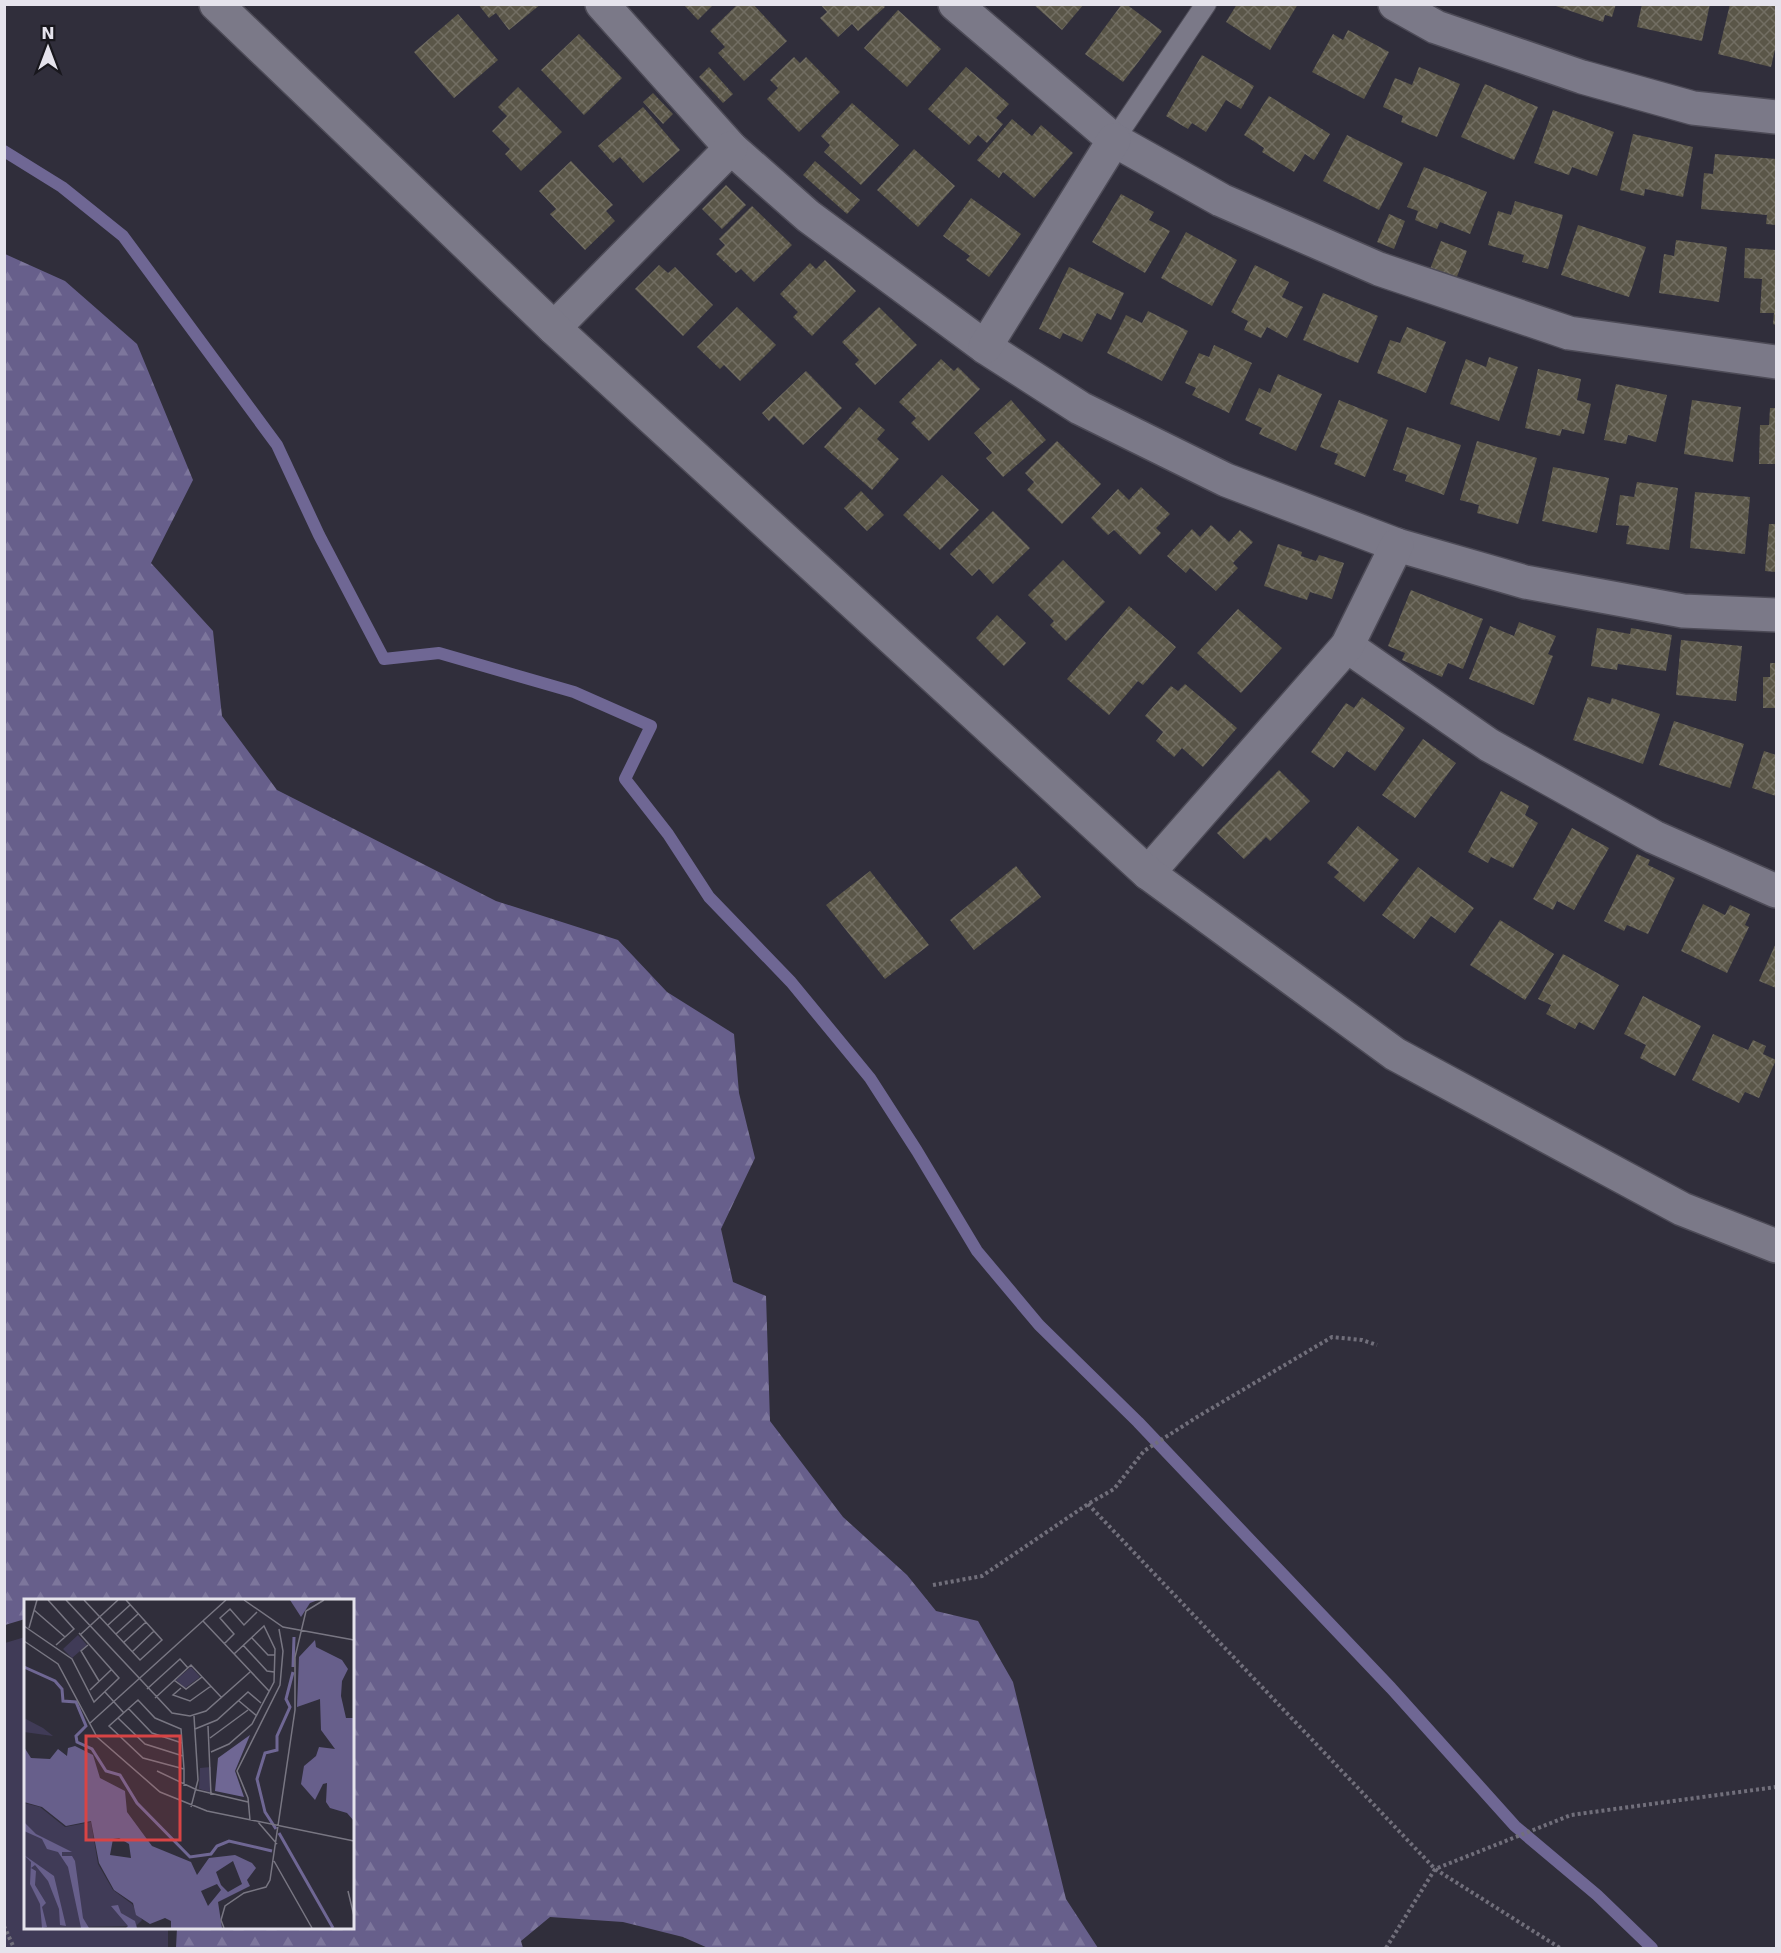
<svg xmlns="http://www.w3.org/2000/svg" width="1781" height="1953" font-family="'DejaVu Sans',sans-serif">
	<defs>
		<pattern id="forest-firs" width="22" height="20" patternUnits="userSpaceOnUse" patternTransform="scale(1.5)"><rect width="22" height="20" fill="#675f8b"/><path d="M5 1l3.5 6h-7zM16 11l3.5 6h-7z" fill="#7d769c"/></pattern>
		<pattern id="building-cross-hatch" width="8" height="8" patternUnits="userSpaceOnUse" patternTransform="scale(1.5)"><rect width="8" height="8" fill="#5a5648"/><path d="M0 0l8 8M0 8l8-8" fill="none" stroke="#726e63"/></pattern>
	</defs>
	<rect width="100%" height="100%" fill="#302e3b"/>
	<polygon fill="#403b57" points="25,1637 26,1928 168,1928 168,1948 5,1948 5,1643"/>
	<polygon fill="url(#forest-firs)" points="5,254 65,281 137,344 193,480 151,563 213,631 222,716 277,790 496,901 618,940 667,992 734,1034 739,1093 755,1158 721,1229 733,1282 766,1296 770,1421 843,1517 907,1575 936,1611 978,1621 1013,1682 1066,1899 1098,1948 708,1948 683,1937 623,1922 550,1917 521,1941 523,1948 176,1948 177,1928 352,1928 352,1600 100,1600 99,1598 91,1600 26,1600 25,1619 5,1625"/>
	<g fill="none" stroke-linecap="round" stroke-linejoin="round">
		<polyline stroke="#6f6794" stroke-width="12" points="4,151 62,187 123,236 277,445 319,535 384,659 439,653 574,692 651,726 625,779 668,834 709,897 791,982 870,1078 917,1151 977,1251 1039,1325 1138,1422 1391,1688 1515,1826 1597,1895 1652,1948"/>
	</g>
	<g fill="url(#building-cross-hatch)">
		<polygon points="478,4 541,4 509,30 496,13 489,18"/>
		<polygon points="683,4 714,4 698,20"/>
		<polygon points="738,4 753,4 787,41 744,81 718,53 725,47 710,31"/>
		<polygon points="820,4 883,4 885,7 858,31 852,24 838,37 820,18 827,12"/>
		<polygon points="1033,4 1084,4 1062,30"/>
		<polygon points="1122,4 1126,4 1162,31 1123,82 1085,54"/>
		<polygon points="1237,4 1298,4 1270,50 1226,22"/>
		<polygon points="1550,4 1616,4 1612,17 1605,15 1603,22"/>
		<polygon points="1642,4 1710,4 1702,41 1637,27"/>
		<polygon points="1730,4 1776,4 1776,45 1771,67 1718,54"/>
		<polygon points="898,10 941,49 907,87 864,48"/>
		<polygon points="458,14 498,60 454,98 414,52"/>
		<polygon points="1348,30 1389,52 1364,99 1312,72 1333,34 1343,40"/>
		<polygon points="579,34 622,78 584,115 541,70"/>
		<polygon points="1202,55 1254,86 1241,109 1226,100 1206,132 1192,123 1188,129 1166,116"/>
		<polygon points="794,57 800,63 806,57 840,92 799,132 767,99 778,88 770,80"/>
		<polygon points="709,67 733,94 723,103 699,77"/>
		<polygon points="966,67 1009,104 996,118 1003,124 987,143 978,135 969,145 928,109"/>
		<polygon points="1419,67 1460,84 1437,137 1401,122 1403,116 1383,107 1395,78 1412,85"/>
		<polygon points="1485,84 1538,107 1514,160 1461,137"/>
		<polygon points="518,87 562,132 521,171 505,154 510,149 492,131 507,116 498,107"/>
		<polygon points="653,93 673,114 663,124 643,102"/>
		<polygon points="1269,96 1330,134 1314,160 1305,154 1294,172 1262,152 1264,148 1244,135"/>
		<polygon points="852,103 899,145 861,185 824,152 830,145 821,136"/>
		<polygon points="643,107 680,150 643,183 620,157 613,163 598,146"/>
		<polygon points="1553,110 1614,132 1597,176 1572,167 1569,175 1534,163"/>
		<polygon points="1012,119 1032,136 1041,125 1073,153 1034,198 1003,172 999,178 977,160"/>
		<polygon points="1633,134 1693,147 1683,197 1645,189 1644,196 1620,190"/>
		<polygon points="1347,135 1403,163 1379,210 1323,181"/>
		<polygon points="914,149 955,186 918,227 877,190"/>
		<polygon points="1715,154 1776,159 1776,225 1766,224 1767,215 1701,209 1704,173 1713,174"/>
		<polygon points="571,161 613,205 606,211 615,221 585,250 550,214 556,209 539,191"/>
		<polygon points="815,161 860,200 847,214 803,175"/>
		<polygon points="1424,167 1487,192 1470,234 1440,222 1437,229 1415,220 1418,211 1407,207"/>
		<polygon points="726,185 746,205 722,229 702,209"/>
		<polygon points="1121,194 1154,212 1149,220 1170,231 1145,273 1092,242"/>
		<polygon points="971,198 1021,234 989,277 966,260 970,256 943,236"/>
		<polygon points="1515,201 1563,215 1548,269 1522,262 1524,255 1488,245 1498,211 1511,215"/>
		<polygon points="752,206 792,245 754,282 741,269 736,273 716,254 725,245 719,239"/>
		<polygon points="1389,214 1405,221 1394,249 1377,242"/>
		<polygon points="1578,225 1646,247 1629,297 1561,275"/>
		<polygon points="1186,232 1237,260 1212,306 1161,278"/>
		<polygon points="1676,240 1727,247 1719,302 1659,293 1664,254 1674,256"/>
		<polygon points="1441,241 1467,251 1456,279 1430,269"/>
		<polygon points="1745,248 1776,250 1776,325 1773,324 1774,313 1760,313 1762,279 1744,278"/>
		<polygon points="825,260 856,291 812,336 793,317 798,312 780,294 810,263 816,269"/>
		<polygon points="659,265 668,273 675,267 713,305 683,336 635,289"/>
		<polygon points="1255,265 1289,282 1282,297 1303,307 1287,338 1267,327 1261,338 1244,330 1248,321 1231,312"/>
		<polygon points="1069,267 1124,293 1111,320 1097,313 1082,342 1063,333 1060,339 1039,329"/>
		<polygon points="1323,293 1378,316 1358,363 1303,340"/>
		<polygon points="737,307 776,345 740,381 724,365 720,369 697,347"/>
		<polygon points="879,307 917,345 875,385 855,364 859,360 842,342"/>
		<polygon points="1148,311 1188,331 1162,381 1107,353 1126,315 1142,323"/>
		<polygon points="1407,327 1446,342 1426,393 1377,373 1390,340 1400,343"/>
		<polygon points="1214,345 1252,363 1229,413 1192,395 1196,388 1185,383 1199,353 1209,357"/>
		<polygon points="1489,357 1518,367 1499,421 1450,404 1466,359 1486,367"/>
		<polygon points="941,359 954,371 958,367 980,389 929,441 911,423 916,418 899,402"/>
		<polygon points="1538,369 1581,379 1577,400 1591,404 1584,434 1562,429 1560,436 1525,428"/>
		<polygon points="806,371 842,408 803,445 774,416 769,421 762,413"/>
		<polygon points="1278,374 1322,394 1296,451 1259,434 1262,428 1245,420 1259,388 1270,393"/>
		<polygon points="1616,384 1667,395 1656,442 1628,435 1626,444 1604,440"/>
		<polygon points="1011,400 1046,440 1003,477 986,458 992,453 974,433"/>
		<polygon points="1339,400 1388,420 1365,477 1334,464 1338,454 1320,447"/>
		<polygon points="1692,400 1741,407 1733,462 1684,454"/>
		<polygon points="859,407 885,430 877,439 899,459 872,490 824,447"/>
		<polygon points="1770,408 1776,408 1776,464 1759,464 1760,425 1769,425"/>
		<polygon points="1407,427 1461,445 1444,495 1405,481 1407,475 1393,470"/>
		<polygon points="1057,441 1101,484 1062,524 1027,490 1034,482 1025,473"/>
		<polygon points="1477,441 1537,458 1518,524 1477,513 1479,505 1460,500"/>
		<polygon points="1553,467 1609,478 1597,533 1542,521"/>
		<polygon points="942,475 979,510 940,550 903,515"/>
		<polygon points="1637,482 1678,488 1669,550 1626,544 1629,526 1616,525 1620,495 1634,497"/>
		<polygon points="1141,487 1170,514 1156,528 1161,533 1140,555 1114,530 1108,535 1091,518 1118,489 1129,500"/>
		<polygon points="861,491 884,515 867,531 844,508"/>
		<polygon points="1695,492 1750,497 1745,554 1690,548"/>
		<polygon points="993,511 1030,548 993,584 979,569 972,576 950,554"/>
		<polygon points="1769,524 1776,524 1776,572 1765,571"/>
		<polygon points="1211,525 1229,542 1240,530 1253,542 1233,563 1238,568 1216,591 1190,568 1186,573 1167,556 1192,529 1200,537"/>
		<polygon points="1278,544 1302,552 1301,556 1316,561 1319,555 1344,563 1332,599 1310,592 1307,600 1264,586"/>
		<polygon points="1063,560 1105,602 1066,641 1050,625 1054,621 1028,595"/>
		<polygon points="1411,590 1483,619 1463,669 1448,663 1442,677 1402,660 1405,653 1388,646"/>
		<polygon points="1129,606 1176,647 1143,685 1138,681 1109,715 1067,679"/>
		<polygon points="1238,609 1282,648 1241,693 1197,653"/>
		<polygon points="997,615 1026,643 1004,666 976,638"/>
		<polygon points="1519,622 1556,636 1548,654 1553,656 1534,705 1469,679 1490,626 1514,636"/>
		<polygon points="1597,628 1630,634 1631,628 1672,635 1666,671 1618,664 1617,670 1591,666"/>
		<polygon points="1681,640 1742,646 1736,701 1676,695"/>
		<polygon points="1770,663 1776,663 1776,708 1763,708 1763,677 1770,677"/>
		<polygon points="1185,684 1237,728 1203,767 1182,748 1174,757 1156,741 1163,732 1145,716 1171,686 1178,691"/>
		<polygon points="1362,697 1405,728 1375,771 1347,751 1334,768 1311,752 1346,703 1354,708"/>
		<polygon points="1588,697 1610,704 1612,698 1660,714 1643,764 1573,740"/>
		<polygon points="1674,721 1744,744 1730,788 1659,765"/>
		<polygon points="1423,739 1456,763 1415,818 1382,795"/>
		<polygon points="1764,751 1776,755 1776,796 1752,788"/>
		<polygon points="1279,770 1310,801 1270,841 1266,837 1244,859 1217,833"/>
		<polygon points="1501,791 1529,806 1525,815 1538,823 1513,868 1491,857 1488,863 1468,852"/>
		<polygon points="1358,826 1399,860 1364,902 1334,877 1339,872 1327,863"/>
		<polygon points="1572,828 1609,848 1574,910 1557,901 1553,910 1533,899"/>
		<polygon points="1637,854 1650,860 1648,865 1675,878 1648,934 1627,925 1624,931 1604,921"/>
		<polygon points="1016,866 1041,897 974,950 950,920"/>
		<polygon points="1418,867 1474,908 1455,933 1431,916 1414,939 1382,915"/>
		<polygon points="870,871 929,945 885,979 826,905"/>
		<polygon points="1703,904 1725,915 1730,905 1750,914 1745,925 1749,927 1727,973 1681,951"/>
		<polygon points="1500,920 1554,954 1525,1000 1470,965"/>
		<polygon points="1776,943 1776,988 1759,981"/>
		<polygon points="1563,954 1619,985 1594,1030 1579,1022 1575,1029 1546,1014 1551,1005 1538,999"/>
		<polygon points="1643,996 1701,1026 1675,1076 1640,1058 1646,1045 1624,1034"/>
		<polygon points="1713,1034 1748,1050 1753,1040 1766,1046 1763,1054 1776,1060 1759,1098 1745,1092 1739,1103 1692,1080"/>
	</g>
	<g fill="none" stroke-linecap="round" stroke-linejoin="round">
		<g stroke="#4d4b57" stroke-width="22">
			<polyline id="service" points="1114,140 1206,4"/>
		</g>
		<g stroke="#4d4b57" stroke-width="36">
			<g id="minor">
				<polyline points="602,4 731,148 808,216 985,347 1080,408 1226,480 1397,545 1525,582 1683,611 1776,615"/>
				<polyline points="955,4 1114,140 1221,200 1379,269 1569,333 1776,362"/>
				<polyline points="1395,4 1436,27 1582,77 1693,108 1776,117"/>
				<polyline points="554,328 731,148"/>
				<polyline points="985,347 1114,140"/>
				<polyline points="1347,646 1489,745 1654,837 1776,891"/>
				<polyline points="1148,873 1347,646 1397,545"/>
			</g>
		</g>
		<g stroke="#4d4b57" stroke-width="36">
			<polyline id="tertiary" points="216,4 554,328 1148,873 1395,1054 1682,1209 1776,1246"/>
		</g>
		<g stroke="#716f7b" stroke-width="4" stroke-dasharray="3 3" stroke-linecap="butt">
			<polyline points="1088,1504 1435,1869 1560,1948"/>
			<polyline points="933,1585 982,1576 1088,1504 1114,1489 1144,1451 1197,1417 1332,1337 1362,1340 1377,1345"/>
			<polyline points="4,1926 14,1948"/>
			<polyline points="1386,1948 1435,1869 1571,1815 1776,1787"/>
		</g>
		<use href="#service" stroke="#7b7988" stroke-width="20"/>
		<use href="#minor" stroke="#7b7988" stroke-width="33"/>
		<use href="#tertiary" stroke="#7b7988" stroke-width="33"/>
	</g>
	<g transform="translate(24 1599)">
		<rect width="330" height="330" fill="#302e3b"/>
		<path d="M 0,204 L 16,208 L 41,228 L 67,223 L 74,265 L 89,291 L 108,305 L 118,321 L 112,327 L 0,329 Z" fill="#403b57"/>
		<path d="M 266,1 L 294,1 L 286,4 L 277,18 ZM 291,41 L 292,48 L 318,61 L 324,70 L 318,82 L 317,97 L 322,119 L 330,119 L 330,222 L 323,214 L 306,209 L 302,203 L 303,184 L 299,185 L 291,201 L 277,185 L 280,167 L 292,157 L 295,148 L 311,150 L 297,131 L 296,100 L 273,108 L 275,58 ZM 51,147 L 69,156 L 76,179 L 101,192 L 103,213 L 128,247 L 167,263 L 173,276 L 185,259 L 211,256 L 228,264 L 232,269 L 223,281 L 226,287 L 194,303 L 198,329 L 147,329 L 147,322 L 141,319 L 126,325 L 112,316 L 109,304 L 90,291 L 75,264 L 67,222 L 42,227 L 18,208 L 0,203 L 0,148 L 7,159 L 26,160 L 34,150 L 43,157 L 44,149 ZM 95,239 L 105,245 L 107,259 L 86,256 L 89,240 ZM 209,262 L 218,285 L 204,293 L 197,286 L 192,273 ZM 193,285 L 197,291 L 184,307 L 177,292 ZM 0,223 L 12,235 L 48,253 L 38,253 L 38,257 L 48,257 L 51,262 L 59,319 L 65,329 L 57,329 L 44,268 L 34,253 L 23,250 L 18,240 L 0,232 ZM 0,256 L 30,277 L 42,327 L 36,326 L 35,310 L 24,282 L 11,266 L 7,269 L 12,272 L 11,286 L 22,304 L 18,308 L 23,328 L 18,329 L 16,305 L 6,285 L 7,263 ZM 94,306 L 97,314 L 111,322 L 113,329 L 102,329 L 104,327 L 87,307 Z" fill="#675f8b" fill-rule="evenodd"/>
		<path d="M 54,36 L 63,46 L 48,59 L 39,50 ZM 167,68 L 176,78 L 161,89 L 152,81 ZM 0,119 L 19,129 L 29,137 L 0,133 ZM 187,168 L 186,193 L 175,190 L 176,169 Z" fill="#403b57"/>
		<path d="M 226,136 L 211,172 L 220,198 L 191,192 L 194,159 Z" fill="#6f6794"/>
		<path fill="none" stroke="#6f6794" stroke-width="3" d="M 0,68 L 31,82 L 38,90 L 39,102 L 52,103 L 62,127 L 52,137 L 53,143 L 68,150 L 82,172 L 96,176 L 113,204 L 166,258 L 187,255 L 193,247 L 205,242 L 248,252M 269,68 L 270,38M 252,230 L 241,213 L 233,180 L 241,154 L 253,151 L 253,137 L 266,108 L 262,100 L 269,73M 255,234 L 309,329"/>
		<path fill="none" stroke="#787682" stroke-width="1.5" d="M 24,1 L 50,30 L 32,46M 42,1 L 148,114 L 166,117 L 182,112 L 226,73M 60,1 L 116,61 L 138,41 L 102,1M 220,1 L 259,28 L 330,41M 10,11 L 41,38M 179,22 L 245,92M 84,26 L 106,6M 0,27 L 48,60 L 70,103 L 95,79 L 55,34M 5,29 L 13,1M 92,35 L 114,15M 56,36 L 94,1M 228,39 L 244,56 L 251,56M 0,42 L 34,65 L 73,138 L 136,193 L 183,212 L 330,242M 99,44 L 122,23M 200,45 L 210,35 L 196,19 L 206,10 L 220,26 L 233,13M 64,46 L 57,52 L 75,82M 219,46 L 243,72 L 250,73M 108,53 L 130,32M 150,81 L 162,90 L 178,78M 157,89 L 149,96 L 166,102 L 187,87M 123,90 L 156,60 L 164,69M 66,91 L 87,71M 81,93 L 100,114M 131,99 L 167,66 L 198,99M 215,102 L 233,117M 104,109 L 128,134 L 158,144M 94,119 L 121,145 L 159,157M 65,125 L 202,1M 184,127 L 187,196M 171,130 L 193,121 L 224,93 L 237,104M 186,139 L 224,111M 187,153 L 205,145 L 228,125 L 250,83 L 251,50 L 240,27 L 210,55M 133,172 L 173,191 L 224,203M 160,187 L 160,170 L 157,130 L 131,119 L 114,101 L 85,127 L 119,159 L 160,170M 167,208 L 174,181 L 170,117M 226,221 L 224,199 L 213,172 L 256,86 L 259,52 L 255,30M 234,223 L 253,245M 250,262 L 288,329M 324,292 L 330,317M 200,329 L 197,321 L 201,307 L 220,294 L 242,288 L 246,281 L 271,111 L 271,58 L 282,12 L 300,1"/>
		<path fill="#d84445" fill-opacity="0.15" stroke="#d84445" stroke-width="3" d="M 62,137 L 156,137 L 156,241 L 62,241 Z"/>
		<rect width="330" height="330" fill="none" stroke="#e5e3ec" stroke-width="3"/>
	</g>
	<rect width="1781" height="1953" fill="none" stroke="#e5e3ec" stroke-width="12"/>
	<g transform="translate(48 48)" stroke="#18171d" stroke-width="4.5" paint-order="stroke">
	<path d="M0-4.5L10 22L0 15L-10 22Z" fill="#e5e3ec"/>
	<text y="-9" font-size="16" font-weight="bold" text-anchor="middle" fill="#e5e3ec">N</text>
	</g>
</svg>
